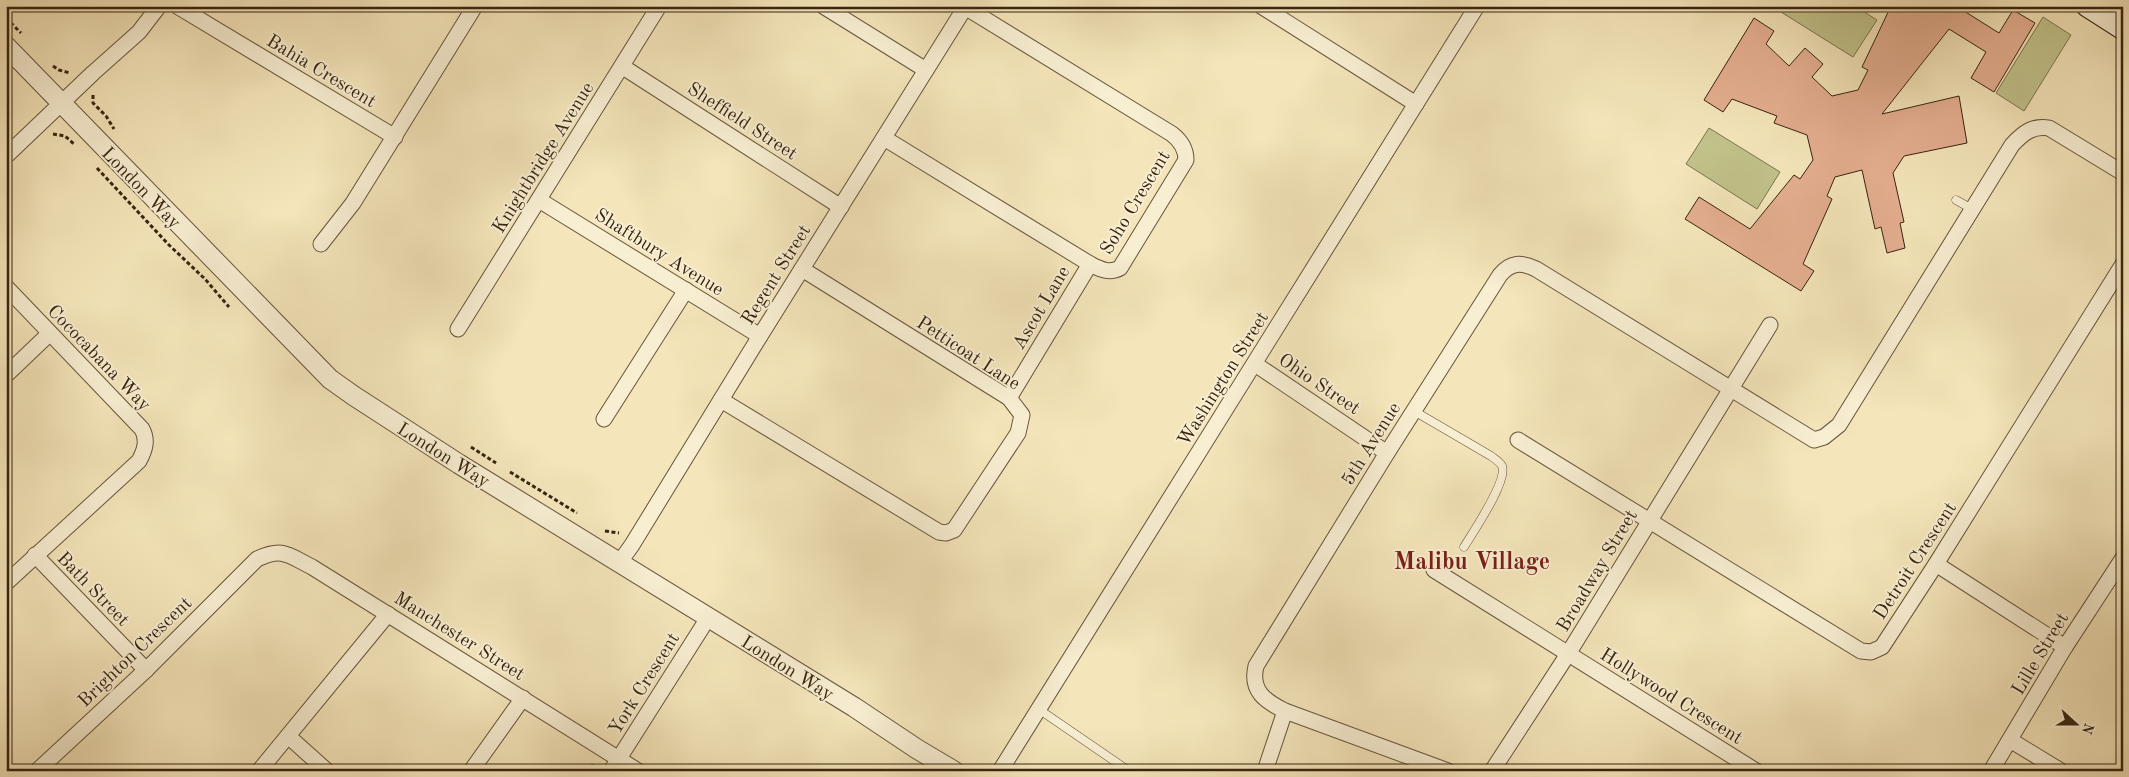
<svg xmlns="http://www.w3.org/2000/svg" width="2129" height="777" font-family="'Old Standard TT',serif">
	<rect width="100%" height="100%" fill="#f4e5ba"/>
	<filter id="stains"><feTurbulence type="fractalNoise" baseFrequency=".004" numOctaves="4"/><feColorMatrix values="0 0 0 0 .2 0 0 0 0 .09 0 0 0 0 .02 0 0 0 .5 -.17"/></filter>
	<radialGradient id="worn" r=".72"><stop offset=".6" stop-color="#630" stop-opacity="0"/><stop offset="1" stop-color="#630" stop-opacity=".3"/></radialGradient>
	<g fill="#c2c28b" stroke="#7c734e">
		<polygon points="1785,6 1855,6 1877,20 1853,57 1781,12"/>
		<polygon points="2043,17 2071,35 2024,111 1996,93"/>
		<polygon points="1709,128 1780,172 1757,209 1686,164"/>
	</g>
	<polygon fill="#e4ae90" stroke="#372410" points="1891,6 1956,6 1999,33 2013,10 2035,23 1994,92 1971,78 1986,52 1949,29 1882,114 1959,96 1967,143 1904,156 1893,173 1904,222 1900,223 1905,248 1887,253 1881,227 1875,229 1862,170 1835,177 1827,196 1832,199 1803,264 1814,271 1801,291 1685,219 1699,197 1750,229 1794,175 1800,179 1813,160 1807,135 1774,123 1777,116 1732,99 1723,112 1704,100 1754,18 1774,31 1766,44 1789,66 1805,48 1823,64 1812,77 1832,96 1858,90 1868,70 1862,67"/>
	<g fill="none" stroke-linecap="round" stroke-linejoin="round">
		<g stroke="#66543a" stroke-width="9">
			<g id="service">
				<polyline points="1956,200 1972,209"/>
				<path d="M 1414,411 L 1491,456 C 1495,459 1500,462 1502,466 C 1508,481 1473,532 1464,547"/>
				<polyline points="1037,708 1129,771"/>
			</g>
		</g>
		<g stroke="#66543a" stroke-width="17">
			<g id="minor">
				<polyline points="177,6 395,137"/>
				<polyline points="823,6 926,70"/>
				<polyline points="1261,6 1416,104"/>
				<polyline points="623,67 841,207"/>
				<path d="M 884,138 L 1090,264 C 1100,269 1109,274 1120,268 L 1186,160 C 1186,149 1181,141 1172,134 L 965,7"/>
				<polyline points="6,156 93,73 139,32 159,6"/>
				<polyline points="539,200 760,336"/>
				<polyline points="321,244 353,203 475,6"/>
				<path d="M 6,287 L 142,429 C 148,440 145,450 139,461 L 6,583"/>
				<polyline points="458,329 659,6"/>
				<polyline points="1255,364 1387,453"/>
				<polyline points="6,375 49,334"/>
				<polyline points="1009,398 1090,264"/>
				<polyline points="721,400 939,532 946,533 954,530 1018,433 1022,415 1009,398 802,269"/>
				<polyline points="604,419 686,290"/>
				<polyline points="1518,440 1861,651 1871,652 1882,647 1936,564 2123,264"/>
				<polyline points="35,555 146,670"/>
				<polyline points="619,563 632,545 760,336 966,6"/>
				<polyline points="1936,564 2065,647"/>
				<polyline points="1434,570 1756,771"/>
				<polyline points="288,736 327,771"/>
				<polyline points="2010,740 2061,771"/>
				<path d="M 37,771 L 146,670 L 257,559 C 283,547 288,555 312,567 L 638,771"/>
				<polyline points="259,771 388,614"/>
				<polyline points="471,771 523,698"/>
				<polyline points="611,771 708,618"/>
				<polyline points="1000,771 1477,6"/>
				<polyline points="1265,771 1285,711"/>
				<path d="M 1448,771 L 1285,711 C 1265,701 1250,691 1256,666 L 1387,453 L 1500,275 C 1511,262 1521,262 1536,269 L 1814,440 L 1824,437 L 1839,425 L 2012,145 C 2023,133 2033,125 2049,128 L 2123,173"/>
				<polyline points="1492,771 1568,654 1770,325"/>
				<polyline points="1991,771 2065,647 2123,558"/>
			</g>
		</g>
		<g stroke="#66543a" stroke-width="21">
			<polyline id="tertiary" points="6,46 330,379 354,396 459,464 854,707 917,749 954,771"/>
		</g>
		<g stroke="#372410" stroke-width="23">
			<polyline id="secondary" points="2087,6 2123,29"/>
		</g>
		<g stroke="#372410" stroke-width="3" stroke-dasharray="4 2.5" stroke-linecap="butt">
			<polyline points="6,18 21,33"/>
			<polyline points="53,66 59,70 70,73"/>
			<polyline points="93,95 93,103 106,116 114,129"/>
			<polyline points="53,134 65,136 74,144"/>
			<polyline points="97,168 169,245 205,279 229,307"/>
			<polyline points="471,447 496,463"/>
			<polyline points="510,472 577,513"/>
			<polyline points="605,531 619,533"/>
			<polyline points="571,771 596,765"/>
		</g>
		<use href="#service" stroke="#f8eed2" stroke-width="8"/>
		<use href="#minor" stroke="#f8eed2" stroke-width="15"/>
		<use href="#tertiary" stroke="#f8eed2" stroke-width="19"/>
		<use href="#secondary" stroke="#f8eed2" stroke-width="21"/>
	</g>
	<g text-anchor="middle" stroke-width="4" stroke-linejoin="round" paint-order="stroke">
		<g font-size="19" fill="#372410" stroke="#f8eed2">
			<text transform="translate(322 70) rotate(31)" y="7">Bahia Crescent</text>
			<text transform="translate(743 120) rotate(33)" y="7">Sheffield Street</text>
			<text transform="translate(542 157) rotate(-58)" y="7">Knightbridge Avenue</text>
			<text transform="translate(142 187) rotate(46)" y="7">London Way</text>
			<text transform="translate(1134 202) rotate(-59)" y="7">Soho Crescent</text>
			<text transform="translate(660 251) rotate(32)" y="7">Shaftbury Avenue</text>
			<text transform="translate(775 274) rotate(-58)" y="7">Regent Street</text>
			<text transform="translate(1040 307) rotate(-59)" y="7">Ascot Lane</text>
			<text transform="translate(969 352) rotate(33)" y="7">Petticoat Lane</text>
			<text transform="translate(100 357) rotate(46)" y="7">Cococabana Way</text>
			<text transform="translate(1222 378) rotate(-58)" y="7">Washington Street</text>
			<text transform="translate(1320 383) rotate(34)" y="7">Ohio Street</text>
			<text transform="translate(1370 443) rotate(-58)" y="7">5th Avenue</text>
			<text transform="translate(444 454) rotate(32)" y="7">London Way</text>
			<text transform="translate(1914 560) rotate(-57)" y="7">Detroit Crescent</text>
			<text transform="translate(1596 570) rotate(-59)" y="7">Broadway Street</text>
			<text transform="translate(94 588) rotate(46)" y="7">Bath Street</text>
			<text transform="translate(460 635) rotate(32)" y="7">Manchester Street</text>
			<text transform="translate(134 651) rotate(-44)" y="7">Brighton Crescent</text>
			<text transform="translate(2039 653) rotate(-59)" y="7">Lille Street</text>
			<text transform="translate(788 667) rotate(32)" y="7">London Way</text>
			<text transform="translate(643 683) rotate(-58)" y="7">York Crescent</text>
			<text transform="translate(1672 695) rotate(32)" y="7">Hollywood Crescent</text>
		</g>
		<g font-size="24" font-weight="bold" fill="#7a1f14" stroke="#f8eed2">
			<text x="1472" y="569">Malibu Village</text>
		</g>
	</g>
	<rect width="2129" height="777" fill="none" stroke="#f4e5ba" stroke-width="25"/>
	<rect x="8" y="8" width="2114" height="762" fill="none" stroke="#372410" stroke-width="2.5"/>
	<rect x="12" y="12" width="2104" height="752" fill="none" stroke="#372410"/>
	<g transform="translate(2076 724) rotate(111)" stroke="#f8eed2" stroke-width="4" paint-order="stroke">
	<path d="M0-4L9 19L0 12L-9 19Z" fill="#372410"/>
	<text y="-8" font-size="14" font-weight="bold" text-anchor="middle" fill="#372410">N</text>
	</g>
	<rect width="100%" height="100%" filter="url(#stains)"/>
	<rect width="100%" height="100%" fill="url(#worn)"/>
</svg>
